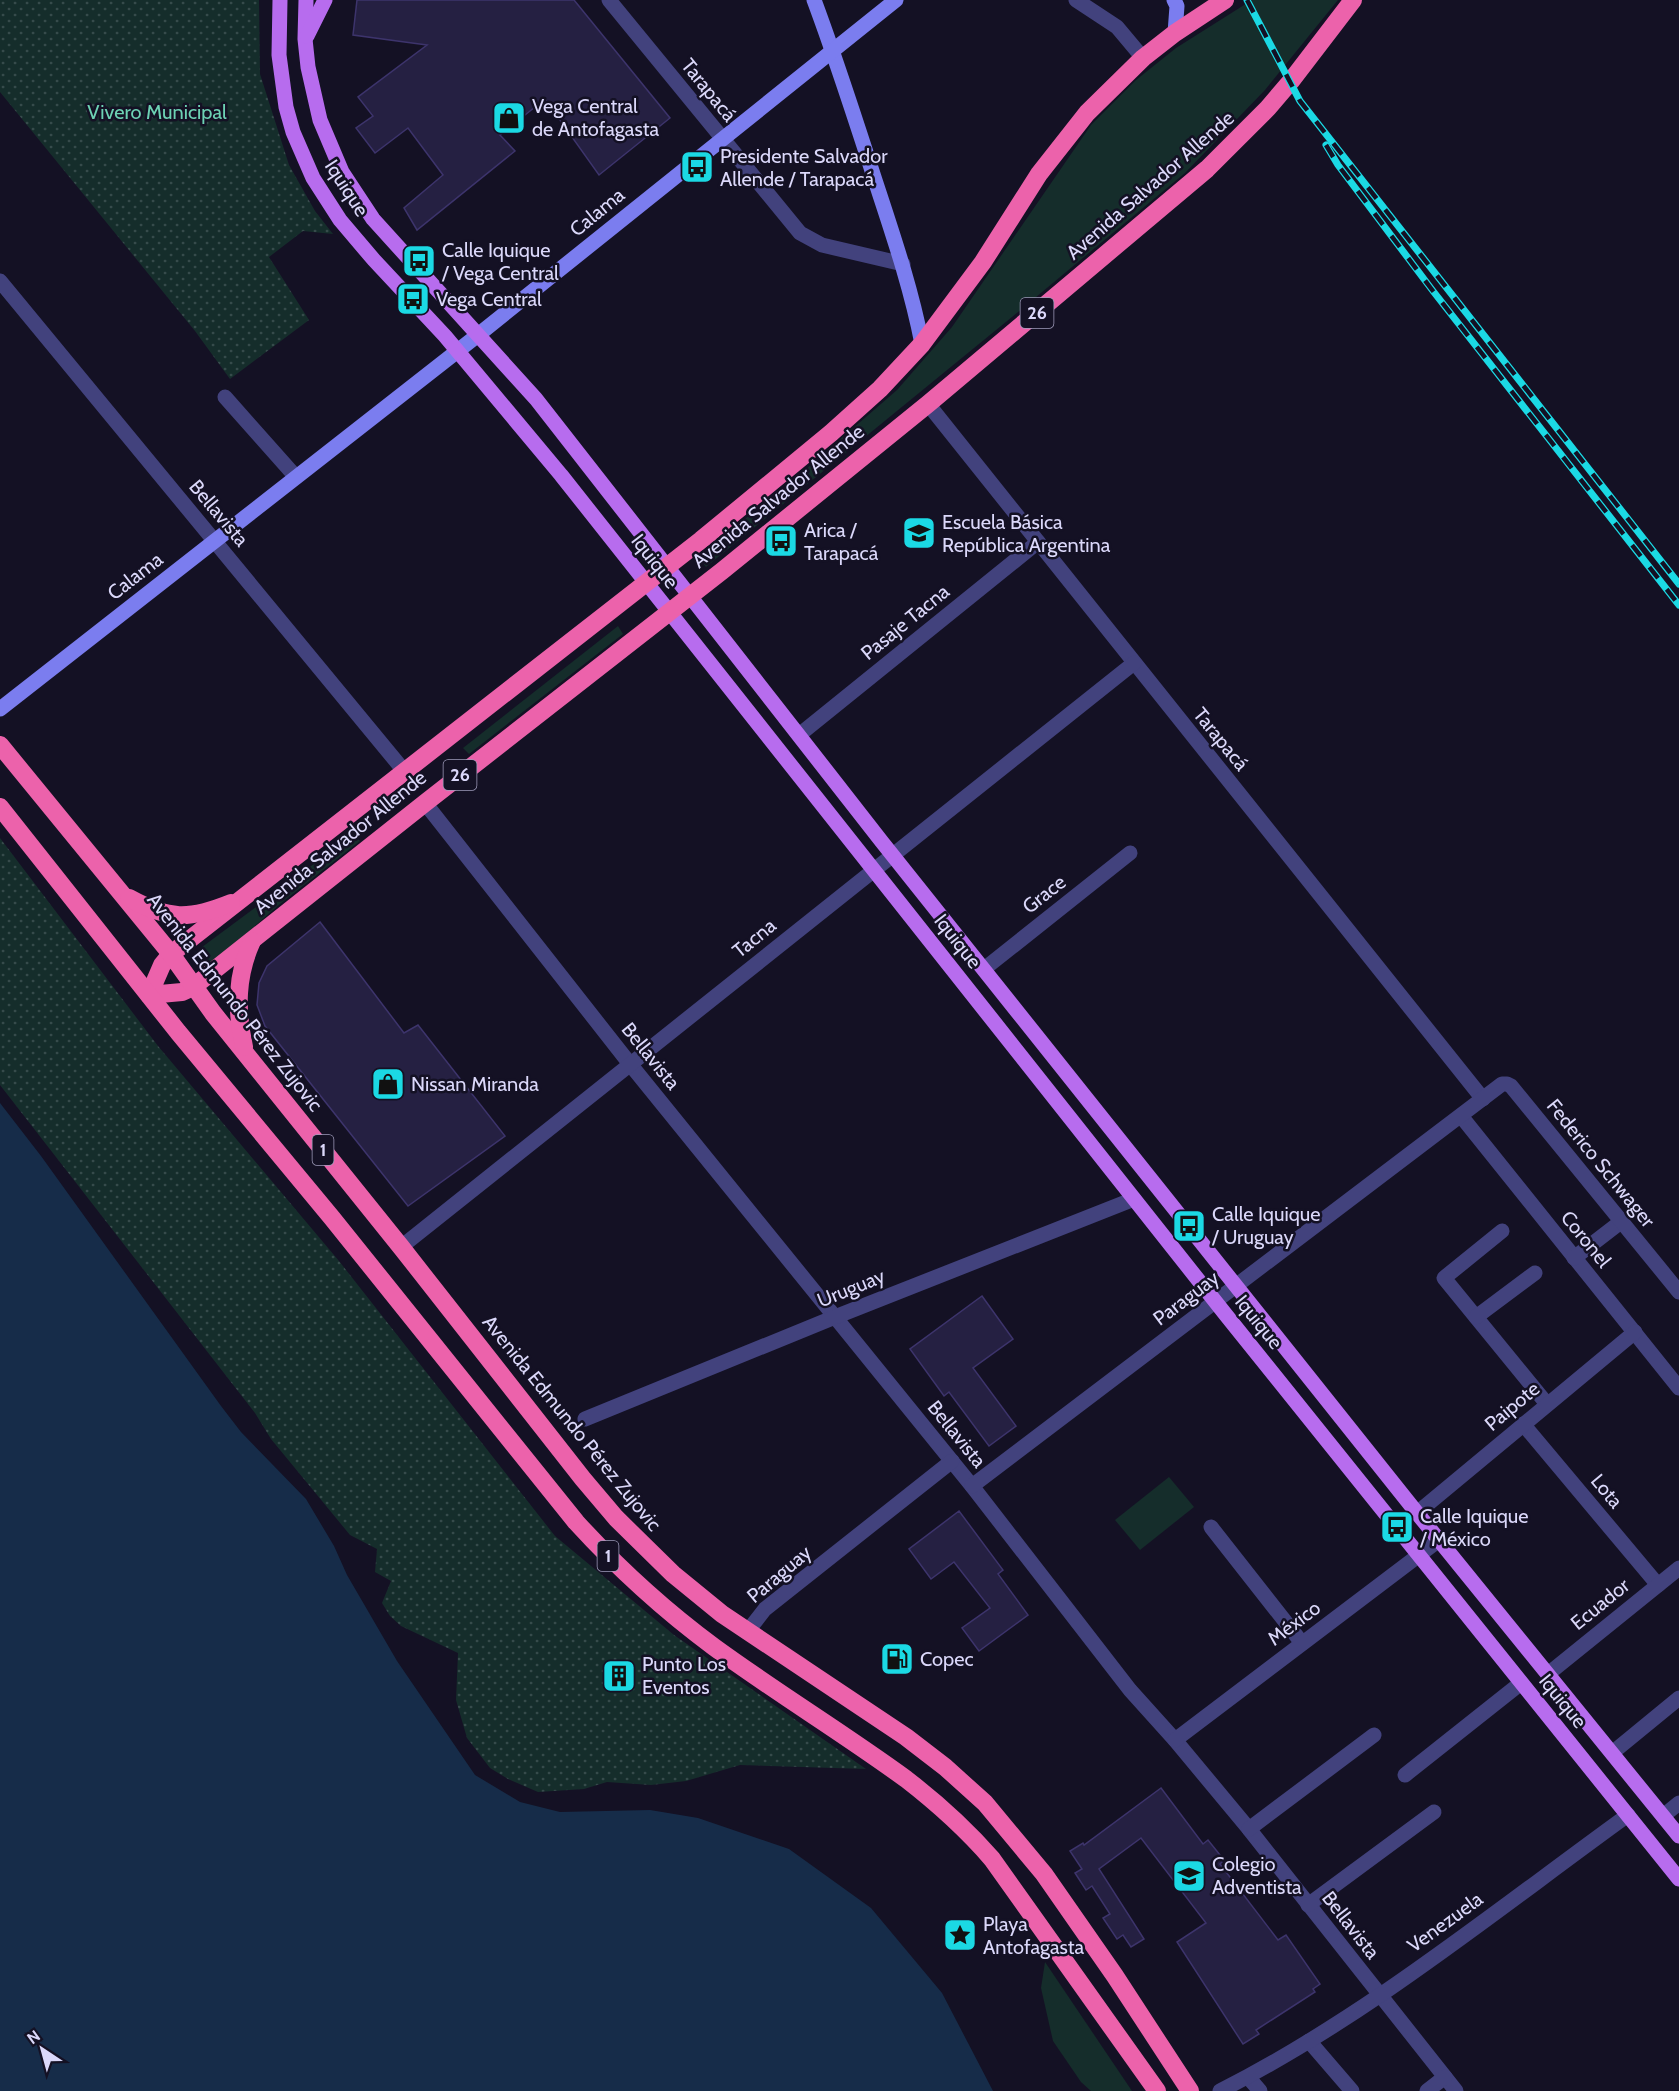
<svg xmlns="http://www.w3.org/2000/svg" width="1679" height="2091" font-family="Cabin,sans-serif">
	<defs>
		<pattern id="park-dots" width="8" height="8" patternUnits="userSpaceOnUse" patternTransform="scale(1.5)"><rect width="8" height="8" fill="#152d2b"/><path d="M2 2h.1M6 6h.1" fill="none" stroke="#364b4b" stroke-width="1.8" stroke-linecap="round"/></pattern>
	</defs>
	<rect width="100%" height="100%" fill="#141124"/>
	<g fill="#152d2b">
		<polygon points="1252,0 1338,0 1265,90 1185,173 1012,317 706,567 698,557 798,476 897,390 952,327 1091,125 1136,80 1176,48"/>
		<polygon points="618,626 623,634 469,754 463,748"/>
		<polygon points="354,834 360,841 280,904 207,968 194,953"/>
		<polygon points="1169,1477 1194,1507 1140,1550 1115,1520"/>
		<polygon points="1045,1962 1132,2091 1091,2091 1081,2082 1053,2041 1041,1988"/>
	</g>
	<g fill="url(#park-dots)">
		<polygon points="0,0 259,0 260,74 289,165 315,211 333,234 303,231 269,257 309,320 230,379 195,331 0,92"/>
		<polygon points="0,838 158,1046 339,1261 555,1536 674,1635 866,1769 740,1765 686,1781 651,1785 607,1782 584,1789 538,1792 508,1779 490,1768 467,1738 456,1700 458,1653 401,1626 390,1616 382,1603 391,1581 375,1572 377,1549 350,1535 271,1439 255,1413 0,1085"/>
	</g>
	<polygon fill="#162c49" points="0,1103 41,1156 221,1406 241,1432 306,1499 334,1546 347,1575 397,1661 475,1775 520,1802 560,1812 650,1810 698,1818 789,1849 871,1908 942,1993 993,2091 0,2091"/>
	<g fill="#252042" stroke="#3d346c" stroke-width="1.5">
		<polygon points="357,0 574,0 670,118 599,175 545,99 500,135 515,151 417,230 404,208 443,175 408,128 375,153 356,128 373,116 358,97 427,45 353,35"/>
		<polygon points="320,922 404,1033 418,1025 505,1136 408,1206 265,1026 257,1005 259,983 267,966"/>
		<polygon points="982,1296 1013,1339 973,1368 1016,1426 989,1446 949,1392 944,1396 910,1349"/>
		<polygon points="959,1511 1003,1570 998,1574 1028,1615 979,1651 962,1628 990,1608 954,1562 931,1579 909,1549"/>
		<polygon points="1161,1788 1203,1844 1208,1840 1224,1860 1220,1864 1278,1940 1286,1935 1320,1984 1313,1989 1315,1992 1256,2030 1259,2034 1243,2044 1177,1942 1206,1923 1141,1838 1099,1869 1144,1939 1131,1947 1123,1935 1117,1939 1103,1918 1110,1914 1092,1886 1086,1890 1075,1873 1082,1869 1070,1851 1083,1843 1084,1845"/>
	</g>
	<g fill="none" stroke-linecap="round" stroke-linejoin="round">
		<g stroke="#42427d" stroke-width="15">
			<polyline points="609,0 800,233 822,245 903,264"/>
			<polyline points="1076,0 1117,27 1143,58"/>
			<polyline points="0,281 405,772"/>
			<polyline points="225,397 296,477"/>
			<polyline points="928,404 1483,1099"/>
			<polyline points="799,735 1038,542"/>
			<polyline points="425,803 630,1064 972,1486 1130,1690 1175,1740 1249,1829 1456,2091"/>
			<polyline points="984,969 1130,853"/>
			<polyline points="1461,1116 1679,1388"/>
			<polyline points="1502,1231 1444,1278 1547,1404"/>
			<polyline points="401,1247 1134,663"/>
			<polyline points="1574,1258 1622,1221"/>
			<polyline points="1476,1317 1535,1273"/>
			<polyline points="585,1419 835,1317 1134,1199"/>
			<polyline points="1523,1424 1658,1585"/>
			<polyline points="972,1486 1502,1084 1507,1084 1511,1086 1679,1292"/>
			<polyline points="1417,1513 1635,1332"/>
			<polyline points="1211,1527 1302,1643"/>
			<polyline points="747,1632 765,1609 952,1461"/>
			<polyline points="1548,1674 1679,1568"/>
			<polyline points="1175,1740 1439,1540"/>
			<polyline points="1612,1753 1679,1698"/>
			<polyline points="1405,1775 1521,1683"/>
			<polyline points="1663,1816 1679,1803"/>
			<polyline points="1249,1829 1374,1735"/>
			<polyline points="1308,1905 1434,1812"/>
			<polyline points="1309,2041 1352,2091"/>
			<polyline points="1248,2077 1260,2091"/>
			<path d="M 1220,2091 C 1366,2017 1495,1911 1628,1815"/>
			<polyline points="1427,2091 1445,2077"/>
		</g>
		<g stroke="#7b7def" stroke-width="15">
			<path d="M 814,0 C 836,59 855,118 874,177 C 892,232 911,287 922,344"/>
			<polyline points="1174,0 1177,6 1175,33"/>
			<polyline points="0,709 478,335 896,0"/>
		</g>
		<g stroke="#b76cee" stroke-width="15">
			<polyline points="280,0 279,55 286,107 293,132 313,178 340,220 374,260 445,336 561,475 1226,1315 1679,1879"/>
			<polyline points="306,0 305,39 308,67 320,120 342,172 373,219 536,399 882,842 1417,1513 1679,1836"/>
			<polyline points="307,36 325,0"/>
		</g>
		<g stroke="#ec62ab" stroke-width="18">
			<polyline points="1225,0 1175,33 1143,58 1087,113 1039,174 983,262 922,344 880,389 831,433 701,540 171,954 162,965 149,995 182,992 193,987 425,803 722,571 928,404 1207,169 1268,108 1291,81 1353,0"/>
			<polyline points="0,745 171,954 213,1013 401,1247 583,1479 616,1518 673,1574 722,1614 906,1737 945,1767 985,1803 1044,1874 1115,1976 1190,2091"/>
			<path d="M 0,807 L 178,1032 L 332,1218 L 576,1522 C 618,1568 664,1610 714,1647 C 777,1693 843,1733 906,1779 C 937,1803 966,1829 992,1859 L 1157,2091"/>
			<path d="M 129,898 C 169,920 189,920 231,903"/>
			<path d="M 244,1047 C 236,1010 236,976 252,941"/>
		</g>
		<g stroke="#1bd9e4" stroke-width="7">
			<g id="rail">
				<polyline points="1247,0 1300,101 1679,584"/>
				<polyline points="1326,145 1338,165 1433,291 1679,605"/>
			</g>
		</g>
		<use href="#rail" stroke="#141124" stroke-width="4.5" stroke-dasharray="14" stroke-linecap="butt"/>
	</g>
	<defs>
		<g id="shop-square" transform="scale(1.725)"><rect x="-9" y="-9" width="18" height="18" rx="4" fill="#1bd9e4" stroke="#141124"/><path d="M-5-2.5h2.3a2.7 3.5 0 0 1 5.4 0H5L5.5 6h-11ZM-1.5-2.5h3a1.5 2.3 0 0 0-3 0Z" fill="#111"/></g>
		<g id="bus-square" transform="scale(1.725)"><rect x="-9" y="-9" width="18" height="18" rx="4" fill="#1bd9e4" stroke="#141124"/><path d="M-5-6H5V4H4V6H2V4H-2V6H-4V4H-5ZM-3.5-4V0h7V-4ZM-3.5 1.2v1.5H-2V1.2ZM2 1.2v1.5H3.5V1.2Z" fill="#111"/></g>
		<g id="school-square" transform="scale(1.725)"><rect x="-9" y="-9" width="18" height="18" rx="4" fill="#1bd9e4" stroke="#141124"/><path d="M0-5L7-2L0 1L-7-2ZM-4 1L0 2.5L4 1V4Q0 6-4 4Z" fill="#111"/></g>
		<g id="fuel-square" transform="scale(1.725)"><rect x="-9" y="-9" width="18" height="18" rx="4" fill="#1bd9e4" stroke="#141124"/><path d="M-5.5-6h7V0h2V4h1.3V-2.5L3-4.5l.8-.8L6-3V5H2.5V1h-1V6h-7ZM-4.2-4.7v3.2H.2V-4.7Z" fill="#111"/></g>
		<g id="building-square" transform="scale(1.725)"><rect x="-9" y="-9" width="18" height="18" rx="4" fill="#1bd9e4" stroke="#141124"/><path d="M-4-6H4V6H1V3H-1V6H-4ZM-2.5-4.3h1.7v1.8h-1.7ZM.8-4.3h1.7v1.8H.8ZM-2.5-1h1.7V.8h-1.7ZM.8-1h1.7V.8H.8Z" fill="#111"/></g>
		<g id="sight-square" transform="scale(1.725)"><rect x="-9" y="-9" width="18" height="18" rx="4" fill="#1bd9e4" stroke="#141124"/><path d="M0-6L1.8-2.2L6-1.7L2.9 1.2L3.7 5.4L0 3.3L-3.7 5.4L-2.9 1.2L-6-1.7L-1.8-2.2Z" fill="#111"/></g>
	</defs>
	<g fill-rule="evenodd">
		<use href="#shop-square" x="509" y="118"/>
		<use href="#bus-square" x="697" y="167"/>
		<use href="#bus-square" x="419" y="261"/>
		<use href="#bus-square" x="413" y="299"/>
		<use href="#school-square" x="919" y="533"/>
		<use href="#bus-square" x="781" y="541"/>
		<use href="#shop-square" x="388" y="1084"/>
		<use href="#bus-square" x="1189" y="1226"/>
		<use href="#bus-square" x="1397" y="1527"/>
		<use href="#fuel-square" x="897" y="1659"/>
		<use href="#building-square" x="619" y="1676"/>
		<use href="#school-square" x="1189" y="1876"/>
		<use href="#sight-square" x="960" y="1935"/>
	</g>
	<g text-anchor="middle" stroke-width="5" stroke-linejoin="round" paint-order="stroke">
		<g fill="#141124" stroke="#9f9cba" stroke-width="1.5">
			<rect x="1020.5" y="298" width="33" height="30" rx="4.5"/>
			<rect x="443.5" y="760" width="33" height="30" rx="4.5"/>
			<rect x="312.5" y="1135" width="21" height="30" rx="4.5"/>
			<rect x="597.5" y="1541" width="21" height="30" rx="4.5"/>
		</g>
		<g font-size="18" font-weight="bold" fill="#dbd8fa">
			<text x="1037" y="319">26</text>
			<text x="460" y="781">26</text>
			<text x="323" y="1156">1</text>
			<text x="608" y="1562">1</text>
		</g>
		<g font-size="20" fill="#dbd8fa" stroke="#141124">
			<text transform="translate(709 90) rotate(51)" y="7">Tarapacá</text>
			<text transform="translate(1150 185) rotate(-41)" y="7">Avenida Salvador Allende</text>
			<text transform="translate(347 188) rotate(57)" y="7">Iquique</text>
			<text transform="translate(597 212) rotate(-39)" y="7">Calama</text>
			<text transform="translate(778 496) rotate(-39)" y="7">Avenida Salvador Allende</text>
			<text transform="translate(219 513) rotate(50)" y="7">Bellavista</text>
			<text transform="translate(655 561) rotate(52)" y="7">Iquique</text>
			<text transform="translate(135 576) rotate(-38)" y="7">Calama</text>
			<text transform="translate(905 622) rotate(-39)" y="7">Pasaje Tacna</text>
			<text transform="translate(1221 739) rotate(51)" y="7">Tarapacá</text>
			<text transform="translate(340 842) rotate(-39)" y="7">Avenida Salvador Allende</text>
			<text transform="translate(1044 894) rotate(-38)" y="7">Grace</text>
			<text transform="translate(754 938) rotate(-39)" y="7">Tacna</text>
			<text transform="translate(958 941) rotate(52)" y="7">Iquique</text>
			<text transform="translate(235 1002) rotate(52)" y="7">Avenida Edmundo Pérez Zujovic</text>
			<text transform="translate(651 1056) rotate(51)" y="7">Bellavista</text>
			<text transform="translate(1601 1163) rotate(51)" y="7">Federico Schwager</text>
			<text transform="translate(1586 1239) rotate(51)" y="7">Coronel</text>
			<text transform="translate(851 1288) rotate(-22)" y="7">Uruguay</text>
			<text transform="translate(1186 1298) rotate(-37)" y="7">Paraguay</text>
			<text transform="translate(1259 1322) rotate(51)" y="7">Iquique</text>
			<text transform="translate(1512 1406) rotate(-40)" y="7">Paipote</text>
			<text transform="translate(572 1423) rotate(51)" y="7">Avenida Edmundo Pérez Zujovic</text>
			<text transform="translate(957 1434) rotate(51)" y="7">Bellavista</text>
			<text transform="translate(1607 1491) rotate(50)" y="7">Lota</text>
			<text transform="translate(779 1574) rotate(-40)" y="7">Paraguay</text>
			<text transform="translate(1600 1604) rotate(-39)" y="7">Ecuador</text>
			<text transform="translate(1294 1623) rotate(-37)" y="7">México</text>
			<text transform="translate(1563 1701) rotate(51)" y="7">Iquique</text>
			<text transform="translate(1445 1922) rotate(-36)" y="7">Venezuela</text>
			<text transform="translate(1351 1925) rotate(52)" y="7">Bellavista</text>
		</g>
		<g font-size="20" fill="#dbd8fa" stroke="#141124" text-anchor="start">
			<text x="532" y="113">Vega Central<tspan x="532" dy="23">de Antofagasta</tspan></text>
			<text x="720" y="163">Presidente Salvador<tspan x="720" dy="23">Allende / Tarapacá</tspan></text>
			<text x="442" y="257">Calle Iquique<tspan x="442" dy="23">/ Vega Central</tspan></text>
			<text x="436" y="306">Vega Central</text>
			<text x="942" y="529">Escuela Básica<tspan x="942" dy="23">República Argentina</tspan></text>
			<text x="804" y="537">Arica /<tspan x="804" dy="23">Tarapacá</tspan></text>
			<text x="411" y="1091">Nissan Miranda</text>
			<text x="1212" y="1221">Calle Iquique<tspan x="1212" dy="23">/ Uruguay</tspan></text>
			<text x="1420" y="1523">Calle Iquique<tspan x="1420" dy="23">/ México</tspan></text>
			<text x="920" y="1666">Copec</text>
			<text x="642" y="1671">Punto Los<tspan x="642" dy="23">Eventos</tspan></text>
			<text x="1212" y="1871">Colegio<tspan x="1212" dy="23">Adventista</tspan></text>
			<text x="983" y="1931">Playa<tspan x="983" dy="23">Antofagasta</tspan></text>
		</g>
		<g font-size="20" fill="#6dd2b4" stroke="#141124">
			<text x="157" y="119">Vivero Municipal</text>
		</g>
	</g>
	<g transform="translate(42 2049) rotate(324)" stroke="#141124" stroke-width="4.5" paint-order="stroke">
	<path d="M0-4.5L10 22L0 15L-10 22Z" fill="#dbd8fa"/>
	<text y="-9" font-size="16" font-weight="bold" text-anchor="middle" fill="#dbd8fa">N</text>
	</g>
</svg>
